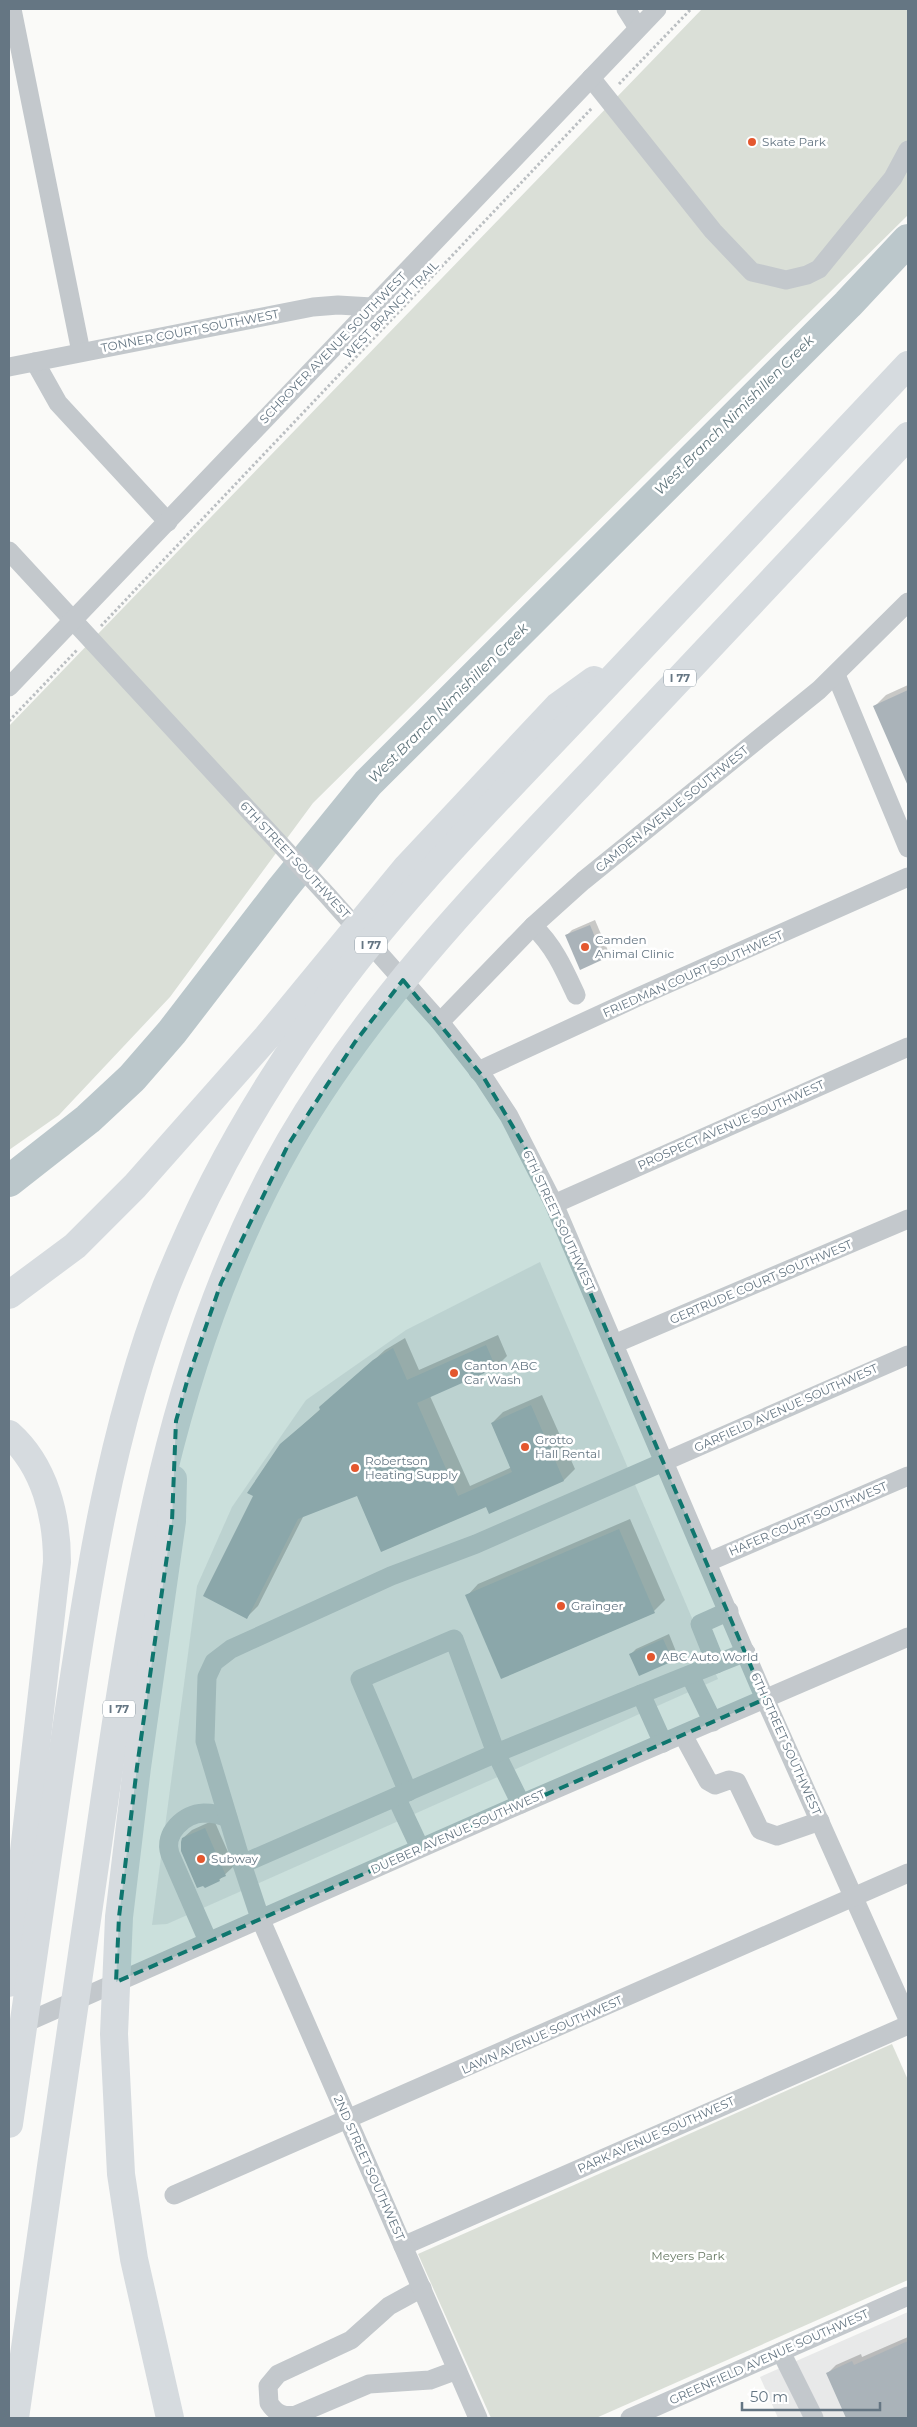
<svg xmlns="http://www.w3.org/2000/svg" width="917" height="2427" font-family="Montserrat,sans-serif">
	<rect width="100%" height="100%" fill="#fafaf8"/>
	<g fill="#e8e9e9">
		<polygon points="540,1262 718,1679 167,1924 152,1925 197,1586 232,1507 306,1400 406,1330"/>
		<polygon points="908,2312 908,2418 778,2418 760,2377"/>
	</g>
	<g fill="#dadfd7">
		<polygon points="702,9 908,9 908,215 313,803 170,997 59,1115 9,1150 9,726"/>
		<polygon points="892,2044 908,2080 908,2280 596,2418 491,2418 418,2254"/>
	</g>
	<g fill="#0003">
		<polygon points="908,685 908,783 875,706 886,695"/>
		<polygon points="595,920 609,953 604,958 567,935 572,930"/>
		<polygon points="498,1335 507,1356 496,1367 430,1396 470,1486 512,1467 492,1423 503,1412 542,1395 575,1469 564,1480 487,1505 358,1494 304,1515 258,1606 247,1617 281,1445 385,1350 405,1338 419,1370"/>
		<polygon points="630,1519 665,1600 654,1611 467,1596 478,1584"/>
		<polygon points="669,1634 677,1654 672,1660 631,1654 636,1649"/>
		<polygon points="214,1820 234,1866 219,1880 183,1838 192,1830"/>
		<polygon points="908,2337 908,2418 848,2418 828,2373 836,2365 861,2354 862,2357"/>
	</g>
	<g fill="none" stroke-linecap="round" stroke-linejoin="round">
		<polyline stroke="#bbc7cb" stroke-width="32" points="9,1181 88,1119 132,1078 172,1032 282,889 368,783 848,304 908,240"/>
	</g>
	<g fill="#aab3b9">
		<polygon points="908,690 908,786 873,706"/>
		<polygon points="590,925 604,959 580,970 565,935"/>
		<polygon points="486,1345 496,1368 417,1403 458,1496 512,1472 491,1423 531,1405 564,1481 489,1514 486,1507 381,1552 357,1496 298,1519 247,1619 203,1596 253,1496 247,1493 280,1444 320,1410 319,1407 373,1360 393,1348 407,1380"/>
		<polygon points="619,1529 655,1613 501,1679 465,1595"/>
		<polygon points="663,1639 673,1661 639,1676 629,1654"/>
		<polygon points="205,1828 226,1876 219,1879 220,1881 205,1888 203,1886 197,1888 181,1851 181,1842 182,1838"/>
		<polygon points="908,2341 908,2418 846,2418 826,2373 852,2361 854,2365"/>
	</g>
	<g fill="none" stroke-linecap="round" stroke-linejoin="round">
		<g stroke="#bbbfc2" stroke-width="3" stroke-dasharray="2.5 2.5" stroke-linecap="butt">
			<polyline points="619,84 691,9"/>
			<polyline points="101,626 592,108"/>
			<polyline points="9,721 77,650"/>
		</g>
		<g stroke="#c3c8cc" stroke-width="19">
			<polyline points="12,9 81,352"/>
			<polyline points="626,9 638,28"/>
			<polyline points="591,78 713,231 752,272 786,280 807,275 819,269 893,178 908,150"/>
			<polyline points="35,362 58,403 168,522"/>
			<polyline points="9,367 313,307 338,305 372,307"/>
			<polyline points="9,551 327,895 440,1022 484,1078 509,1116 554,1204 765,1699 908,2019"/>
			<polyline points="836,675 908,848"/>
			<polyline points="9,687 657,9"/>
			<path d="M 533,926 C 554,946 564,969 576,995"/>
			<polyline points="440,1022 533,926 583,881 819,690 908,602"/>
			<polyline points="478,1071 638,997 908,877"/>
			<polyline points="554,1204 908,1047"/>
			<polyline points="614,1344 908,1219"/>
			<polyline points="708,1562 908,1476"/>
			<polyline points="716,1664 700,1624 729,1611"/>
			<polyline points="690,1675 713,1722"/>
			<polyline points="641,1694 746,1652"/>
			<polyline points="683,1735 708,1781 715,1785 729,1780 737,1782 760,1830 777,1836 820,1821"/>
			<polyline points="408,1792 360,1679 454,1639 496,1753 521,1804"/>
			<polyline points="396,1797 420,1848"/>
			<polyline points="242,1864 494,1754 641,1694 663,1743"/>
			<path d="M 208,1941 L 170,1854 C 163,1833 184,1814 204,1813 C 212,1813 221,1815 228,1818"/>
			<polyline points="9,2030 521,1804 908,1637"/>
			<polyline points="174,2195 908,1873"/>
			<polyline points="403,2246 908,2025"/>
			<path d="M 422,2288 L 389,2306 L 351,2340 L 278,2374 L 268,2386 L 269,2403 C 276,2414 284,2417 296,2415 L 369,2384 L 430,2380 L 457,2370"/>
			<polyline points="781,2352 814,2418"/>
			<polyline points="478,2418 260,1918 242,1864 205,1741 207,1677 214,1662 231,1649 391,1576 476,1544 908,1355"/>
			<polyline points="630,2418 908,2296"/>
		</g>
		<g stroke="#d6dbdf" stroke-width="28">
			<polyline points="9,1295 75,1246 135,1186 267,1037 407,867 558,706 594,680"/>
			<path d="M 9,1434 C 45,1466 57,1516 57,1562 L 9,1983"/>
			<path d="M 9,2124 C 28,1995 46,1866 65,1737 C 87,1585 110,1432 166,1287 C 205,1189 258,1095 320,1009 C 395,903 488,810 577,716 C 687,598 798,482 908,365"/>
			<path d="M 15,2418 C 41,2231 69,2045 96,1858 C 132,1612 164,1360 290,1141 C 370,1003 481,889 590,774 C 696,661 802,548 908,436"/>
			<polyline points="170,2418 134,2259 121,2174 114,2034 119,1917 137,1767 172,1521 173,1479"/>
		</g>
	</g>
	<path fill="#0f766e" fill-opacity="0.2" stroke="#0f766e" stroke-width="4" stroke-dasharray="10 6" stroke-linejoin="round" d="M 403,980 L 484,1078 L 535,1164 L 765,1699 L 116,1982 L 119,1917 L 137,1767 L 172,1521 L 176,1421 L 188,1378 L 221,1283 L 288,1145 L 355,1042 Z"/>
	<g fill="#e4572e" stroke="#fff" stroke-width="2">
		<circle cx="752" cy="142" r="5"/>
		<circle cx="585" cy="947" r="5"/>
		<circle cx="454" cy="1373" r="5"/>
		<circle cx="525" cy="1447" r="5"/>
		<circle cx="355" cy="1468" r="5"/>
		<circle cx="561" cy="1606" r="5"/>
		<circle cx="651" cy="1657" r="5"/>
		<circle cx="201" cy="1859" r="5"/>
	</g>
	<g text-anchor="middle" stroke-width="5" stroke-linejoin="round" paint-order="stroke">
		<g fill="#fff" stroke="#939fa8" stroke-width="1">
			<rect x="664" y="669.5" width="32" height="17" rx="4"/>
			<rect x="355" y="936.5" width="32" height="17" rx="4"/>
			<rect x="103" y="1700.5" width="32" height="17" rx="4"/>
		</g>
		<g font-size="11" font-weight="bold" fill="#657683">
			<text x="680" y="682">I 77</text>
			<text x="371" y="949">I 77</text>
			<text x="119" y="1713">I 77</text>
		</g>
		<g font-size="12" fill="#657683" stroke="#fff" text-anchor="start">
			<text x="762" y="146">Skate Park</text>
			<text x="595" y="944">Camden<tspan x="595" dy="14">Animal Clinic</tspan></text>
			<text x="464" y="1370">Canton ABC<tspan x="464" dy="14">Car Wash</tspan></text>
			<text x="535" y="1444">Grotto<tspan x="535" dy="14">Hall Rental</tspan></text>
			<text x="365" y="1465">Robertson<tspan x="365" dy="14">Heating Supply</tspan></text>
			<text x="571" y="1610">Grainger</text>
			<text x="661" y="1661">ABC Auto World</text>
			<text x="211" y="1863">Subway</text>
		</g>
		<g font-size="12" fill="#657683" stroke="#fff">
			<text transform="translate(391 310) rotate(-46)" y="4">WEST BRANCH TRAIL</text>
			<text transform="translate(190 331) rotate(-11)" y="4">TONNER COURT SOUTHWEST</text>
			<text transform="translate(333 348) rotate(-46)" y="4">SCHROYER AVENUE SOUTHWEST</text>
			<text transform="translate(672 809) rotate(-39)" y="4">CAMDEN AVENUE SOUTHWEST</text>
			<text transform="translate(295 860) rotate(47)" y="4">6TH STREET SOUTHWEST</text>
			<text transform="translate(693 974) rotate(-24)" y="4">FRIEDMAN COURT SOUTHWEST</text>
			<text transform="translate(731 1125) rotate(-24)" y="4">PROSPECT AVENUE SOUTHWEST</text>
			<text transform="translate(559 1221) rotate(65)" y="4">6TH STREET SOUTHWEST</text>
			<text transform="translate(761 1282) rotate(-23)" y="4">GERTRUDE COURT SOUTHWEST</text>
			<text transform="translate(786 1408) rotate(-24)" y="4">GARFIELD AVENUE SOUTHWEST</text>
			<text transform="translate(808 1519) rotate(-23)" y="4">HAFER COURT SOUTHWEST</text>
			<text transform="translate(786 1744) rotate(66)" y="4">6TH STREET SOUTHWEST</text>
			<text transform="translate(458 1832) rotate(-24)" y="4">DUEBER AVENUE SOUTHWEST</text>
			<text transform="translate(542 2035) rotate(-24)" y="4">LAWN AVENUE SOUTHWEST</text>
			<text transform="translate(656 2135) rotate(-24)" y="4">PARK AVENUE SOUTHWEST</text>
			<text transform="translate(369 2168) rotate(66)" y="4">2ND STREET SOUTHWEST</text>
			<text transform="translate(769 2357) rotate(-24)" y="4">GREENFIELD AVENUE SOUTHWEST</text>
		</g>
		<g font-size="12" fill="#687a64" stroke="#fff">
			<text x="688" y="2260">Meyers Park</text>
		</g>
		<g font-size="14" font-style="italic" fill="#60757c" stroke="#fff">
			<text transform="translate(734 415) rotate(-45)" y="5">West Branch Nimishillen Creek</text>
			<text transform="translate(448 703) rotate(-45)" y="5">West Branch Nimishillen Creek</text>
		</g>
	</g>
	<rect width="917" height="2427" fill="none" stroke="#657683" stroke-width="20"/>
	<path d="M742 2402v8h138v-8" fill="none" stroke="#657683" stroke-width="2.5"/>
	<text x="750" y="2402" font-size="15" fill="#657683" stroke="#ffffff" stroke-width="4" paint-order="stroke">50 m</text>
</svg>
